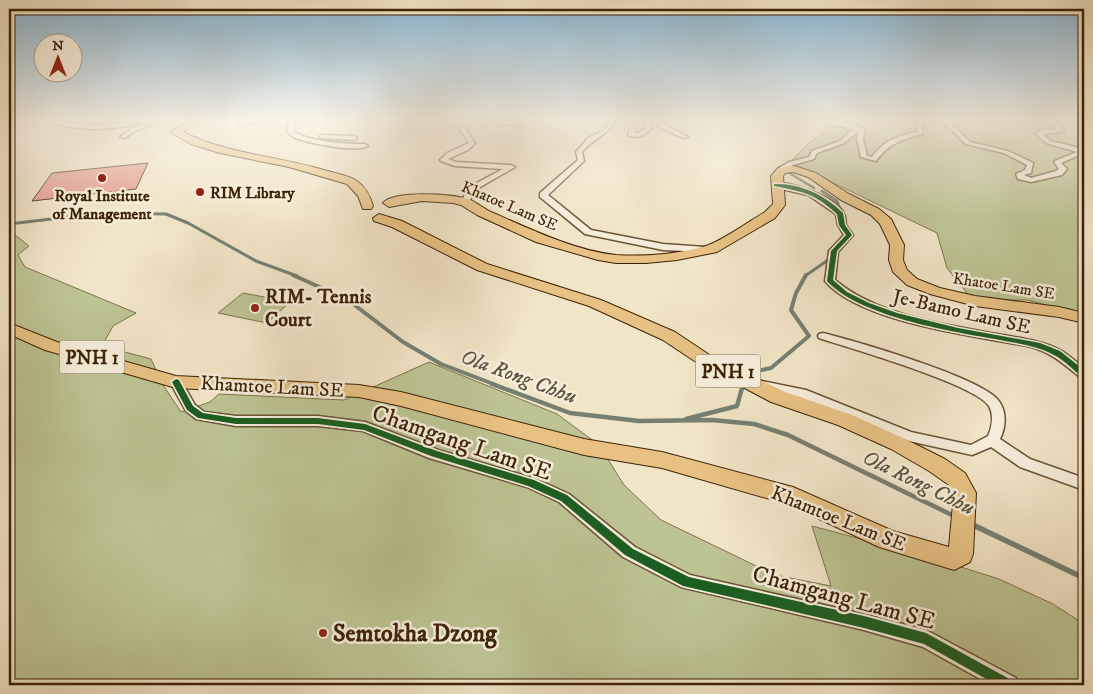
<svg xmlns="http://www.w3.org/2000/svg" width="1093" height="694" font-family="'IM FELL DW Pica',serif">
	<rect width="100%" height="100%" fill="#f1e5c7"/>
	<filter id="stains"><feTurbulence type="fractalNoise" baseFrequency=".004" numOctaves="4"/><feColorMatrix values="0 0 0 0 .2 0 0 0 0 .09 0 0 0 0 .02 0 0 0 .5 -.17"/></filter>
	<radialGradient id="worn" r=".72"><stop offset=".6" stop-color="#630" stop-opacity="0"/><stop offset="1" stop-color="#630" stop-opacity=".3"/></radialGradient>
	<g fill="#bdc393" stroke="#7e734c">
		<polygon points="840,121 1084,121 1084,315 1027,300 973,301 947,268 937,233 790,162 809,143"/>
		<polygon points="9,230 29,246 18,255 25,267 136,313 113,326 102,346 151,359 163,385 181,412 210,402 219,394 344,400 429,362 557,414 599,445 624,485 661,520 775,575 831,586 812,526 929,557 999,579 1053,604 1084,624 1084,685 9,685"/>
		<polygon points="243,293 290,302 267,323 218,313"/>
	</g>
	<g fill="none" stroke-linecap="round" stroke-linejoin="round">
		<polyline stroke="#768072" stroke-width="2.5" points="786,171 814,188"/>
		<g stroke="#768072" stroke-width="3">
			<polyline points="822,191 837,201 840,210"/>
			<polyline points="9,224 102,213 166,214 188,223 256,261 297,276"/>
			<polyline points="805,276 831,258"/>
		</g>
		<g stroke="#768072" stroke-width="4">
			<polyline points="293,275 348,300 403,342 441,364 496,385"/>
			<polyline points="742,374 771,368 809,336 791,310 796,293 806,275"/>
		</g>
		<g stroke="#768072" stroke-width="4.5">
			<polyline points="492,384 570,413 639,421 712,420 754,424 788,435 956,517"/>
			<polyline points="686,419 737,406 742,388"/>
		</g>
		<polyline stroke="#768072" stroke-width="5.5" points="971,524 1084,578"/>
	</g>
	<polygon fill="#e4988c" stroke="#3e2306" points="148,163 136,189 32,201 52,173"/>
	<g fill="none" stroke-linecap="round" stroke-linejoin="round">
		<g stroke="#6b5436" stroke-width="3">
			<g id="street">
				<path d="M 51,121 L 96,125 L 142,121 C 119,131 73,132 51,121 Z"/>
				<polygon points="153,121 163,121 135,131 125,138 120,137 131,129"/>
				<polygon points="245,121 262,121 240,126 237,124"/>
				<path d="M 289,121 L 295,121 L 293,130 C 304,142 349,144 365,144 L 368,146 C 358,153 303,143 292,136 C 289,134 288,132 287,130 Z"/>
				<path d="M 449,121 C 463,121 468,133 475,143 L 468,150 L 448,159 L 456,162 L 511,165 L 515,167 L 475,190 L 468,204 L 465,204 L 461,202 L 469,187 L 503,169 L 455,166 L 441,161 L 440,160 L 447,153 L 469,143 L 459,128 Z"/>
				<polygon points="490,121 538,121 514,126"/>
				<path d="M 610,121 L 616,121 C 605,137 594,138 582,152 L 584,161 L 548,195 L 591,230 L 663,244 L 705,247 L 710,250 L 708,252 L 663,250 L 585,234 L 540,197 L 540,193 L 578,160 L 576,152 L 588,138 L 603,131 Z"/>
				<path d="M 625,121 L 631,121 L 636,128 L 635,133 L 638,133 L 646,128 L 643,123 L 644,121 L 658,121 L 688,137 L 683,138 L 653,124 L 650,124 L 652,128 C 645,135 637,140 628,135 L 630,128 Z"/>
				<path d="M 834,121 L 849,121 L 843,123 L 854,124 L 865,129 L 863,139 L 867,156 L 872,157 C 883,141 899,135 917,132 L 916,127 L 920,121 L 926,121 L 922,127 L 923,134 C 903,139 889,143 876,161 L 861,157 L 857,139 L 858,131 L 844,143 L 817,153 L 814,159 L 793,165 L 785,172 L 779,172 L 779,168 L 789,162 L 809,157 L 812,151 L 840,141 L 853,129 L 827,124 Z"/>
				<polygon points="942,121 949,121 970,142 1008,151 1033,163 1031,173 1024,175 1031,178 1056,171 1059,169 1054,162 1055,161 1077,152 1046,143 1036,134 1041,130 1056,129 1054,124 1078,121 1060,126 1064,131 1063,132 1043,134 1050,141 1084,149 1084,153 1061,163 1067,169 1062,175 1031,182 1018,179 1016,174 1025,170 1027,165 1004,153 966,144"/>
				<polygon points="322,135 354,136 357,138 354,140 320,138 320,136"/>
				<path d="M 773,183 C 790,181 837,197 844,214 C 846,217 845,222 846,225 C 848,229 851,232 853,235 L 838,252 L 835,280 C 876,315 945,325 997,334 C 1018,338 1040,340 1060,350 C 1068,354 1076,362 1084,368 L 1084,378 L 1080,377 C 1065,365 1053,354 1035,348 C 1022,344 1007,343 993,340 C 948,332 855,317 825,281 L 829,251 L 844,235 L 838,225 L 836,214 L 808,195 L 773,187 Z"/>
				<path d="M 823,333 C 855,341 980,377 998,400 C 1007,411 1006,427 1000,439 L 1030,459 L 1084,478 L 1084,490 L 1020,467 L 991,447 L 972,455 L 909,441 L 799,397 L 753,387 L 751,384 L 757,380 L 806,390 L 911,432 L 971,445 L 988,436 C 992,427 994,415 989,406 C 975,384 849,348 819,338 L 818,336 L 819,334 Z"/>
				<polygon points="176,378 180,379 195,405 204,412 236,416 318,416 365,422 438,450 536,479 569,494 635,547 690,575 864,614 926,630 1016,678 1019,685 991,685 923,647 864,630 681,587 623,557 559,502 527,487 429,458 363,431 318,426 236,426 196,419 186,411 170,382"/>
			</g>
		</g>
		<g stroke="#3e2306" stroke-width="2">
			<g id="primary">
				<path d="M 190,121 L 202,121 L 183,132 C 227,154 277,156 324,170 C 333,173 349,175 357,181 C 366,188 370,195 373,206 L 371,209 L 363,209 L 358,196 L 347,184 L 289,167 L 220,153 L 191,144 L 170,132 Z"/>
				<path d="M 794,166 L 816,173 L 849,194 L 879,209 L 891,219 L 904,245 L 903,260 L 907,270 L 917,279 L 940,288 L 975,296 L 1059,307 L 1084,313 L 1084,323 L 1059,317 L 975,306 L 930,294 L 907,285 L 893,272 L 889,260 L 890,245 L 880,224 L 871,215 L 841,200 L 808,177 L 793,172 L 785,173 L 783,176 L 785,205 L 775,218 L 717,252 L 677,260 L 646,263 L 616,263 L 598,260 L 536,242 L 477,215 L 461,205 L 453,203 L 422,201 L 389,207 L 383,203 C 394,190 452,194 468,199 C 476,202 483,208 491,212 C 528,228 575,251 616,255 C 645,257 679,254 706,246 C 722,241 750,221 765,212 L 773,204 L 771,176 L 778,168 Z"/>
				<polygon points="379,214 402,221 487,264 601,300 675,332 711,356 785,392 852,415 905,439 945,459 965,473 976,493 973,554 970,562 954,570 879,547 787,504 662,468 584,455 401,406 359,397 176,388 45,350 9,334 9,323 57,342 176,376 359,385 401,392 584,439 662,452 793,487 893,531 949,547 954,493 949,485 929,471 891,449 838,425 771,402 699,364 663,340 589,306 477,270 392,227 374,221 373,218"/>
			</g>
		</g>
		<use href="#street" fill="#f6eedb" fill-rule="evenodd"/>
		<use href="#primary" fill="#e8c284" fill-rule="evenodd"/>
		<g stroke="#f6eedb" stroke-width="3">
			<g id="cycleway">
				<path d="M 774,184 C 800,183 825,195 843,213 L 845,225 L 852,235 L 837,251 L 833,280 L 847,292 L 869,303 L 897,313 L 958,328 L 1040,343 L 1060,351 L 1084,370 L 1084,377 L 1081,376 C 1072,369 1064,360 1054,355 C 1036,345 1014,343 995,339 C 948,331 859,316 827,281 L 831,251 L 846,235 L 839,225 L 837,214 C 814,193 804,192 774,186 Z"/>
				<polygon points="176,379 179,380 193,406 203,413 236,418 318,418 365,424 437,451 534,480 567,495 633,549 689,577 864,616 926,633 1013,681 1015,685 997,685 924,644 864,628 683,586 625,555 561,501 528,486 431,456 364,430 318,424 236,424 198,418 187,410 172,382"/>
			</g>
		</g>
		<use href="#cycleway" fill="#1b5e20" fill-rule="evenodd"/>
	</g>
	<linearGradient id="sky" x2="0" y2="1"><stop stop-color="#89b8d6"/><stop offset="0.55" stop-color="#f9f3e6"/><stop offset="1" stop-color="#f9f3e6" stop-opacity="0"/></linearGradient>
	<rect width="1093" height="219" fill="url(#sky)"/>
	<g fill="#8f2418" stroke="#f6eedb" stroke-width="2">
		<circle cx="102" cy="178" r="5"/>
		<circle cx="200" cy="192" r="5"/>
		<circle cx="255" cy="308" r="5"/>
		<circle cx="323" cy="633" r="5"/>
	</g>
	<g text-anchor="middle" stroke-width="5" stroke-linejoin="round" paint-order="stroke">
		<g font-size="16" font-weight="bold" fill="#3e2306" stroke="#f6eedb" text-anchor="start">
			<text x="210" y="198">RIM Library</text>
			<text x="102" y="201" text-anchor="middle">Royal Institute<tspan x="102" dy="18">of Management</tspan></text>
		</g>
		<g font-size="16" fill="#3e2306" stroke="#f6eedb">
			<text transform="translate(510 205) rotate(23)" y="6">Khatoe Lam SE</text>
			<text transform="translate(1004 285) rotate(9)" y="6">Khatoe Lam SE</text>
		</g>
		<g fill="#f6eedb" stroke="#756046" stroke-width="1">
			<rect x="59.5" y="340.5" width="65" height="33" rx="4"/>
			<rect x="695.5" y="354.5" width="65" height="33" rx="4"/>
		</g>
		<g font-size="19" font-weight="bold" fill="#3e2306">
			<text x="92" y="364">PNH 1</text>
			<text x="728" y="378">PNH 1</text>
		</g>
		<g font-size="20" font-weight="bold" fill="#3e2306" stroke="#f6eedb" text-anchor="start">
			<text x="265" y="303">RIM- Tennis<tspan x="265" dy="23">Court</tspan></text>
		</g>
		<g font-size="20" fill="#3e2306" stroke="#f6eedb">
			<text transform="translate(962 311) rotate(13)" y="7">Je-Bamo Lam SE</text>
			<text transform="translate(272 386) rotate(3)" y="7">Khamtoe Lam SE</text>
			<text transform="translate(839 518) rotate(22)" y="7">Khamtoe Lam SE</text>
		</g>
		<g font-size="21" font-style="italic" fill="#5a523c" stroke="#f6eedb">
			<text transform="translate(519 376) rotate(20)" y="7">Ola Rong Chhu</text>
			<text transform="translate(919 482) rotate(26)" y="7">Ola Rong Chhu</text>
		</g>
		<g font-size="24" fill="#3e2306" stroke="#f6eedb">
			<text transform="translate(462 442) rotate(19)" y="8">Chamgang Lam SE</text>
			<text transform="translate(844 597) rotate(15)" y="8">Chamgang Lam SE</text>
		</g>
		<g font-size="24" font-weight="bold" fill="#3e2306" stroke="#f6eedb" text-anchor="start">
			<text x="333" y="641">Semtokha Dzong</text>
		</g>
	</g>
	<rect width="1093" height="694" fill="none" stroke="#f1e5c7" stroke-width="30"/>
	<rect x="10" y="10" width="1073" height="674" fill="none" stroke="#3e2306" stroke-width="2.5"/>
	<rect x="15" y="15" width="1063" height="664" fill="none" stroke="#3e2306"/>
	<g transform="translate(58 58)"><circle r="24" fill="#f6eedb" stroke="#ac9d86"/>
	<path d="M0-4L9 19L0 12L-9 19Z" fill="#8f2418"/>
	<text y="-8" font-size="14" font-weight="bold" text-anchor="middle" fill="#3e2306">N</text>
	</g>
	<rect width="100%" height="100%" filter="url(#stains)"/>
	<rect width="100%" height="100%" fill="url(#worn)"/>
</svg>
